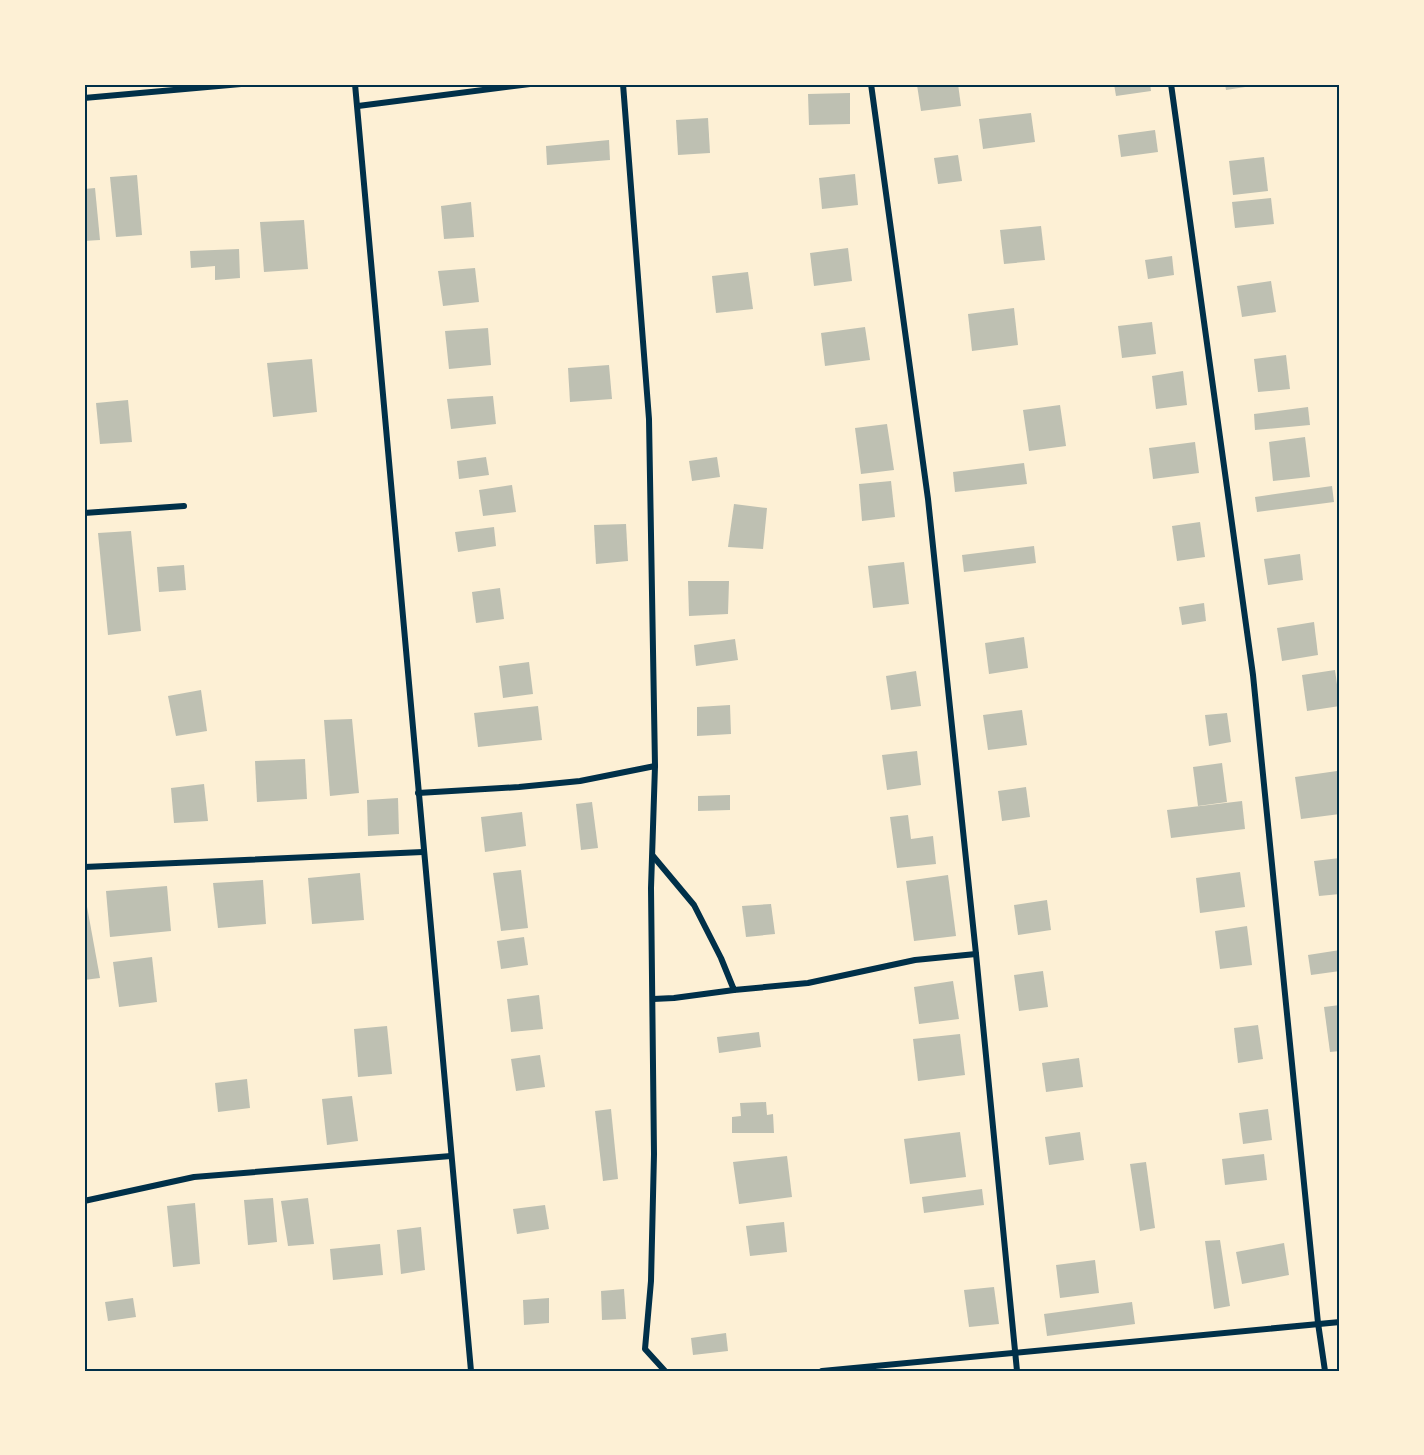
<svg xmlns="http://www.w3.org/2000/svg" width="1424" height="1455" font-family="Commissioner,sans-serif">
	<rect width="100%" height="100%" fill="#fdf0d5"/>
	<g fill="#bec0b2">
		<polygon points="927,84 958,84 961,106 921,111 917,85"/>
		<polygon points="1114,84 1150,84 1151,91 1116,96"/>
		<polygon points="1225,84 1258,84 1258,85 1226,90"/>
		<polygon points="850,93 850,124 809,125 808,94"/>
		<polygon points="1031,113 1035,142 983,149 979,119"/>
		<polygon points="708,118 710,153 678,155 676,120"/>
		<polygon points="1155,130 1158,152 1121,157 1118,135"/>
		<polygon points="609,140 610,160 547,165 546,146"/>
		<polygon points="958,155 962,181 938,184 934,158"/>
		<polygon points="1264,157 1268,191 1233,195 1229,161"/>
		<polygon points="855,174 858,205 822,209 819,178"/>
		<polygon points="137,175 142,235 116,237 110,177"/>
		<polygon points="95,188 100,240 84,241 84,189"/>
		<polygon points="1271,198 1274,224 1235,228 1232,202"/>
		<polygon points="471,202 474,237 444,239 441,206"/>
		<polygon points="304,220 308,269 264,272 260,222"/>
		<polygon points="1041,226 1045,260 1004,264 1000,230"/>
		<polygon points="848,248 852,281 814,286 810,253"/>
		<polygon points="239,249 240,278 215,280 215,266 191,268 190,251"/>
		<polygon points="1172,256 1174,275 1148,279 1145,260"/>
		<polygon points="475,268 479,302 443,306 438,271"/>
		<polygon points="748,272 753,309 716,313 712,276"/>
		<polygon points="1271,281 1276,312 1242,317 1237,286"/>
		<polygon points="1014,308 1018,345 972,351 968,314"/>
		<polygon points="1152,322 1156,354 1122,358 1118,326"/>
		<polygon points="865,327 870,360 825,366 821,333"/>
		<polygon points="488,328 491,365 449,369 445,331"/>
		<polygon points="1286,355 1290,389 1258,392 1254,359"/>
		<polygon points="312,359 317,412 273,417 267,363"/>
		<polygon points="609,365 612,399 570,402 568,368"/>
		<polygon points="1183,371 1187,405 1156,409 1152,376"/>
		<polygon points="493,396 496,424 451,429 447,399"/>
		<polygon points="128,400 132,442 100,444 96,403"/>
		<polygon points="1060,405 1066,446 1029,451 1023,410"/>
		<polygon points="1308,407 1310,425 1255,430 1254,414"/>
		<polygon points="887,424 894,470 861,474 855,428"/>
		<polygon points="1305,437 1310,477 1273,481 1269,442"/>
		<polygon points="1195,442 1199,473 1153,479 1149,448"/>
		<polygon points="486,457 489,475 459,479 457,461"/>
		<polygon points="717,457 720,477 692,481 689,461"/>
		<polygon points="1024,463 1027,484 955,492 953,472"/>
		<polygon points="891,481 895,517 862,521 859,484"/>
		<polygon points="512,485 516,512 483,516 479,490"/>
		<polygon points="1332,486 1334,502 1257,512 1255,497"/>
		<polygon points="734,504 767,508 763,549 728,547"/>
		<polygon points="1200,522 1205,557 1177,561 1172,526"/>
		<polygon points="626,524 628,561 596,564 594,525"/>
		<polygon points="494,527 496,546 458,552 455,532"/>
		<polygon points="131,531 141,631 108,635 98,533"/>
		<polygon points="1034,546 1036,563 964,572 962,555"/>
		<polygon points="1300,554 1303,580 1268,585 1264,559"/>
		<polygon points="904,562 909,604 873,608 868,566"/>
		<polygon points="184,565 186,590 159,592 157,567"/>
		<polygon points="688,581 729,581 728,614 689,616"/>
		<polygon points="500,588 504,619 476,623 472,592"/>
		<polygon points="1204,603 1206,621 1182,625 1179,607"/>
		<polygon points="1314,622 1318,655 1282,661 1277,628"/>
		<polygon points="1024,637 1028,668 989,674 985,643"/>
		<polygon points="735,639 738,660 696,666 694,645"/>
		<polygon points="529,662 533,694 503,698 499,666"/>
		<polygon points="1335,670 1340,706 1307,711 1302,675"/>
		<polygon points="916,671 921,706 891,710 886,676"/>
		<polygon points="201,690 207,731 176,736 168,696"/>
		<polygon points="730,705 731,734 697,736 697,707"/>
		<polygon points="538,706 542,740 478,747 474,713"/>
		<polygon points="1022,710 1027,745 988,750 983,715"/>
		<polygon points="1227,713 1231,742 1209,746 1205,715"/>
		<polygon points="352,719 359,793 330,796 324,720"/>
		<polygon points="917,751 921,785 887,790 882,755"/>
		<polygon points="305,759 307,799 257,802 255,761"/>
		<polygon points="1222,763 1227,802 1198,806 1193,767"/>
		<polygon points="1337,771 1340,814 1301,819 1295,777"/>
		<polygon points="204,784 208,821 174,823 171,788"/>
		<polygon points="1026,787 1030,817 1002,821 998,791"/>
		<polygon points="730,795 730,810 698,811 698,796"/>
		<polygon points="398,798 399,834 368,836 367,800"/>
		<polygon points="1242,801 1245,829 1171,838 1167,810"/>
		<polygon points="592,802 598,848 581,850 576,804"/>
		<polygon points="522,812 526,846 485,852 481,817"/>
		<polygon points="908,815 911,839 933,836 936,864 897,868 890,817"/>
		<polygon points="1340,858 1340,894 1319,896 1314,861"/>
		<polygon points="521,870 528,928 501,931 493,873"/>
		<polygon points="1240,872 1245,907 1200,913 1196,878"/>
		<polygon points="360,873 364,920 312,924 308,878"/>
		<polygon points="948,875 956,936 914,941 906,881"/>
		<polygon points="263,880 266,924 218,928 213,883"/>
		<polygon points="167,886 171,931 110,937 106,891"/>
		<polygon points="84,890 100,978 84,980"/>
		<polygon points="1047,900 1051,930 1018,935 1014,905"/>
		<polygon points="771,904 775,934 746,937 742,906"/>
		<polygon points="1247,926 1252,965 1220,969 1215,931"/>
		<polygon points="524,937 528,965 501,969 497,941"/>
		<polygon points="1340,950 1340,971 1311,975 1308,955"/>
		<polygon points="152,957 157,1002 119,1007 113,962"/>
		<polygon points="1043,971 1048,1007 1019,1011 1014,975"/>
		<polygon points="953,981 959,1019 919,1024 914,987"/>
		<polygon points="539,995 543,1029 511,1032 507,999"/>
		<polygon points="1340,1005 1340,1051 1330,1052 1324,1007"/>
		<polygon points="1258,1025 1263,1059 1238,1063 1234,1028"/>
		<polygon points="387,1026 392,1074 358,1077 354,1029"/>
		<polygon points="759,1032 761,1047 719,1053 717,1037"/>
		<polygon points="960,1034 965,1075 918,1081 913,1039"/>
		<polygon points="540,1055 545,1087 516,1091 511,1059"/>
		<polygon points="1079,1058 1083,1087 1046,1092 1042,1063"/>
		<polygon points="247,1079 250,1108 218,1112 215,1083"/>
		<polygon points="352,1096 358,1141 327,1145 322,1099"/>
		<polygon points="766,1102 767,1115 773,1114 774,1133 732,1133 732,1117 741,1116 740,1103"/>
		<polygon points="611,1109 618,1179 603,1181 595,1111"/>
		<polygon points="1268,1109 1272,1140 1243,1144 1239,1113"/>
		<polygon points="960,1132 966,1177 910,1184 904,1139"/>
		<polygon points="1080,1132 1084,1160 1049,1165 1045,1137"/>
		<polygon points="1264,1154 1267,1180 1225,1185 1222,1159"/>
		<polygon points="787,1156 792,1197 739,1204 733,1162"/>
		<polygon points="1146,1162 1155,1228 1140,1231 1130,1164"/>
		<polygon points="982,1189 984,1205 924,1213 922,1197"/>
		<polygon points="273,1198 277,1242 248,1245 244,1200"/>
		<polygon points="308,1198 314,1244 288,1246 281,1201"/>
		<polygon points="195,1203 200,1264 173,1267 167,1206"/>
		<polygon points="545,1205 549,1229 517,1234 513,1209"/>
		<polygon points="784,1222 787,1252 750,1256 746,1226"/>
		<polygon points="421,1227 425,1270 401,1274 397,1230"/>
		<polygon points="1220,1240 1230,1306 1214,1309 1205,1241"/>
		<polygon points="1284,1243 1289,1275 1242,1284 1236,1252"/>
		<polygon points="380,1244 383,1275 333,1280 330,1249"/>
		<polygon points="1095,1260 1099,1293 1060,1298 1056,1265"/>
		<polygon points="994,1287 999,1324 969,1327 964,1290"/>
		<polygon points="624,1289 626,1319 602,1320 601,1291"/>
		<polygon points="133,1298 136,1317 108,1321 105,1302"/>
		<polygon points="549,1298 549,1323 524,1325 523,1300"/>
		<polygon points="1132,1302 1135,1324 1047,1336 1044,1314"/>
		<polygon points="726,1333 728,1351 693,1355 691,1338"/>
	</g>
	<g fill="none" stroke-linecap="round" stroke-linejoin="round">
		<g stroke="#003049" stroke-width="6">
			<polyline points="355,84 471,1371"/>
			<polyline points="623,84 649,419 655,766 651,888 654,1154 651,1281 645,1349 665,1371"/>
			<polyline points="871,84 928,499 976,954 1017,1371"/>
			<polyline points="1171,84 1253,675 1318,1323 1325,1371"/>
			<polyline points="84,98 241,84"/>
			<polyline points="358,106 530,84"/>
			<polyline points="84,513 184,506"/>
			<polyline points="418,793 519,787 580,781 655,766"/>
			<polyline points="653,856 694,905 721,958 734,990 808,983 915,960 976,954"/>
			<polyline points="84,867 423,852"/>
			<polyline points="653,999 674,998 734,990"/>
			<polyline points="84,1201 194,1177 451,1156"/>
			<polyline points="822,1371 1340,1322"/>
		</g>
	</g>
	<rect width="1424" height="1455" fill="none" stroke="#fdf0d5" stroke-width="171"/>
	<rect x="86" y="86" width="1252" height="1284" fill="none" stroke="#003049" stroke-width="2"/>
</svg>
